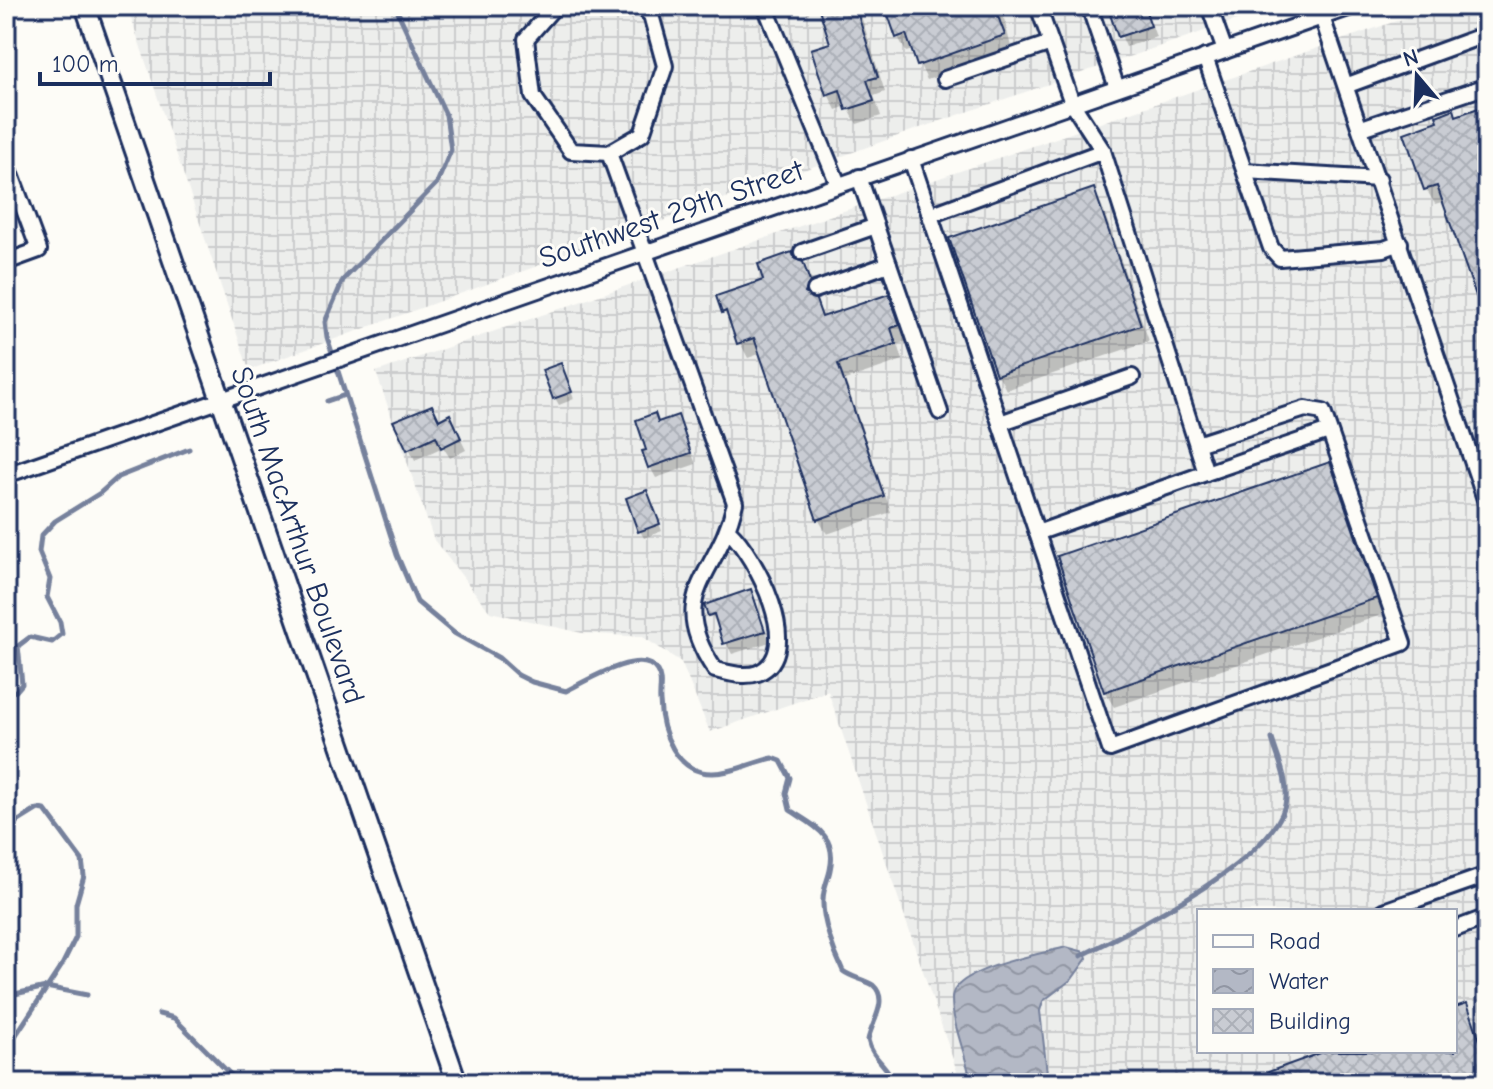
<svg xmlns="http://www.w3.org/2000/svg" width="1493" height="1089" font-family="'Comic Neue',sans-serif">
	<defs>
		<pattern id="industrial-grid" width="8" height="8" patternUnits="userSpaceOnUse" patternTransform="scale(2)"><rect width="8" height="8" fill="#edeeec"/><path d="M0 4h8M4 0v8" fill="none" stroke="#cbcccd"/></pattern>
		<pattern id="water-waves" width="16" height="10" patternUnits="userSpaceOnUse" patternTransform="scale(2)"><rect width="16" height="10" fill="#b3b8c5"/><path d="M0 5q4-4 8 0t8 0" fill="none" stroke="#9196a3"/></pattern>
		<pattern id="building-cross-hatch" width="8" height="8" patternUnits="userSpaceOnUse" patternTransform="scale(2)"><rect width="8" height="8" fill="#c9ccd3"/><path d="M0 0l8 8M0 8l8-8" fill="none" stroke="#acb0b8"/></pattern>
	</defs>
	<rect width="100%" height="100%" fill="#fdfcf7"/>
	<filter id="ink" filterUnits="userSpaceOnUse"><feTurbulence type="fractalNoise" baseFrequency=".0125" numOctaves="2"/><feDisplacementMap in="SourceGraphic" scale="16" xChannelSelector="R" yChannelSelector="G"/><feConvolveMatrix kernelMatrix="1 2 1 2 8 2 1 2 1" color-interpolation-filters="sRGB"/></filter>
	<g filter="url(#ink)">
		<g fill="url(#industrial-grid)" fill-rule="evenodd">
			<polygon points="127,6 1278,6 917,129 249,370"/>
			<path d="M 1440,6 L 1487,6 L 1487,1083 L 961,1083 L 828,691 L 710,732 L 681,662 L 643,637 L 582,633 L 490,612 L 434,540 L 376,372 ZM 1199,911 L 1455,911 L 1455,1051 L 1199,1051 Z"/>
		</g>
		<path fill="url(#water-waves)" stroke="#76819c" stroke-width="2" d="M 1066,947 L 1085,952 L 1087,958 L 1072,979 L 1043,1001 L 1040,1011 L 1048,1082 L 971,1083 C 967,1056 952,1026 952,998 C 952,969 1041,954 1066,947 Z"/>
		<g fill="#0003">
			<polygon points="820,6 858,6 885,92 874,96 881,116 857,124 847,106 836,110 828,94 832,45"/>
			<polygon points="887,6 1001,6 1012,51 927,80 913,50 906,52 898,37"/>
			<polygon points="1109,6 1145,6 1156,37 1126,47"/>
			<polygon points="1487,108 1487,320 1445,201 1435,204 1426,189 1456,118"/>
			<polygon points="1094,190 1102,206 1149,341 1006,390 998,374"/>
			<polygon points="795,261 802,263 811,279 816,303 825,318 888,297 907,341 898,344 903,360 845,380 891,512 827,534 818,519 762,353 748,358 724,312"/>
			<polygon points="564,372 574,399 559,405 555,398"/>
			<polygon points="677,417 696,464 656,478 650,467 649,451 659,424"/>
			<polygon points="396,422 439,422 455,428 466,450 450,458 443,447 415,460"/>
			<polygon points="1329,464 1338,480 1384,614 1114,707 1105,692 1059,557"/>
			<polygon points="647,492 662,531 644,538 640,531"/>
			<polygon points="750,592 770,642 732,654 707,606"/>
			<polygon points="1466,1005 1487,1058 1487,1083 1238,1083 1332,1051 1455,1051 1455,1009"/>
		</g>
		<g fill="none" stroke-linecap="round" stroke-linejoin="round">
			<g stroke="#76819c" stroke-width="5">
				<path d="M 395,6 L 446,115 L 451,150 L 437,183 L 343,280 L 325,322 L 327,337 L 397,555 L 417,602 L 454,633 L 499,658 L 518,675 L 532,682 L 566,691 C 584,682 642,646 657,671 C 663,680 659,691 660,701 C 661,732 676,774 713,773 C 734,773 753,762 773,758 L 781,761 L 790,778 L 786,793 L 790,810 C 814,826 838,835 830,870 C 828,880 823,889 823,900 C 822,921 834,952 843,971 C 852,978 864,979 873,985 C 890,1000 871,1023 868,1040 C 872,1059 889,1066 894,1083"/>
				<polyline points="327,401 345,395"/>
				<polyline points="6,693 16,691 22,684 18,646 30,637 52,642 62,634 60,622 47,597 50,579 39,552 41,536 55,521 100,493 118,477 189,449"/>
				<polyline points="6,812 17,822 38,809 45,810 82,860 84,876 76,904 76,937 62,965 6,1050"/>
				<path d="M 1081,956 C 1133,929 1271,862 1285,805 C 1290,783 1278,759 1272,739"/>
				<polyline points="6,996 46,987 87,995"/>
				<polyline points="159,1014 174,1018 239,1083"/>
			</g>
		</g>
		<g fill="url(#building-cross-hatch)" stroke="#1b2f5e" stroke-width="2">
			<polygon points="818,6 855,6 878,77 867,80 874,101 846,110 840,90 826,95 811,49 830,43"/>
			<polygon points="885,6 994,6 1005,35 917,66 906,34 896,38"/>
			<polygon points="1107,6 1144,6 1151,26 1118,37"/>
			<polygon points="1487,105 1487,321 1485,321 1437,186 1424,190 1404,133 1438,121 1436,116 1454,109 1456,116"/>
			<polygon points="1094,188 1141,325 996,375 949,238"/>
			<polygon points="792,252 795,259 803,262 810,282 805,293 816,300 822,317 889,294 900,325 891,328 896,344 838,364 884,496 817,520 754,338 737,344 726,311 722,313 716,296 763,280 758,264"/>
			<polygon points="561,363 572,392 553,399 542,370"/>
			<polygon points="432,405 439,420 450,414 461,438 441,448 436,436 407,450 393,421"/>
			<polygon points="655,413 658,422 678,415 691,453 648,468 642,451 646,450 636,420"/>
			<polygon points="1330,462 1377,598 1104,692 1057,556"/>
			<polygon points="647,490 660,524 638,532 626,498"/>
			<polygon points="751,589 765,631 723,644 714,614 708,616 704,605"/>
			<polygon points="1467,1003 1487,1061 1487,1083 1238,1083 1326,1051 1455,1051 1455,1007"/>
		</g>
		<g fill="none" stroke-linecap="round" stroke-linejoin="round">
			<g stroke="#1b2f5e" stroke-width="20">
				<g id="minor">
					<polyline points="555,6 526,39 533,96 571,151 609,153 642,134 665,66 651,15 641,6"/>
					<polyline points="765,6 838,184"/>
					<polyline points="1089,6 1117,88"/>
					<polyline points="1209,6 1225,51"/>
					<polyline points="1487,6 1487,7"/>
					<polyline points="1322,17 1487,505"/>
					<polyline points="1205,57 1271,248 1280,258 1384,249 1400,243"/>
					<polyline points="945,79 1051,43"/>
					<polyline points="1348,85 1487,34"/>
					<polyline points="1362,128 1487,86"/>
					<path d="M 609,153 L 735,503 C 719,577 663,593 715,670 C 729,673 745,678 758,673 C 807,652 754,554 729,531"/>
					<polyline points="911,159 1037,533 1206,473 1103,151 1072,103 1038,6"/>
					<polyline points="6,161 39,250 6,262"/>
					<polyline points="1245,171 1379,179"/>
					<polyline points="859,177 940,412"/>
					<polyline points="930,215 1103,151"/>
					<polyline points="802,252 876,226"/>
					<polyline points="815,290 889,264"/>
					<polyline points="1000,423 1132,377"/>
					<polyline points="1206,473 1329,431"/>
					<polyline points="6,475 1354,6"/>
					<polyline points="1037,533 1110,749 1403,643 1323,412 1305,409 1197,444"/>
					<polyline points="1384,911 1487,875"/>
					<polyline points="1455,929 1487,917"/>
				</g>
			</g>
			<g stroke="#1b2f5e" stroke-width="24">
				<polyline id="major" points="85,6 457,1083"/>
			</g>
			<use href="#minor" stroke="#fdfcf7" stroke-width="14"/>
			<use href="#major" stroke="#fdfcf7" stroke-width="18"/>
		</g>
	</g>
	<g text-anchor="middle" stroke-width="6" stroke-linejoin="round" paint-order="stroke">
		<g font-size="30" fill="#1b2f5e" stroke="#fdfcf7">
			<text transform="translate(671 214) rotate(-19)" y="10">Southwest 29th Street</text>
			<text transform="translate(298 535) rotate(71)" y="10">South MacArthur Boulevard</text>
		</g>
	</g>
	<rect width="1493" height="1089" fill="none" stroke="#fdfcf7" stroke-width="32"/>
	<rect x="16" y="16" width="1461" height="1057" fill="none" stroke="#1b2f5e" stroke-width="3" filter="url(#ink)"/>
	<rect x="1197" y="909" width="260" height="144" fill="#fdfcf7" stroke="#a3aaba" stroke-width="2"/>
	<rect x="1213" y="935" width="40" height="12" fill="#fdfcf7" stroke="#a3aaba" stroke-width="2"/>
	<text x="1269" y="949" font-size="24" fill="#1b2f5e">Road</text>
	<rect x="1213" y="969" width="40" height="24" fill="url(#water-waves)" stroke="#a3aaba" stroke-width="2"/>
	<text x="1269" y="989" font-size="24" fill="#1b2f5e">Water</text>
	<rect x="1213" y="1009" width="40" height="24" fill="url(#building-cross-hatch)" stroke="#a3aaba" stroke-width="2"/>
	<text x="1269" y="1029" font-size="24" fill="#1b2f5e">Building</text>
	<g transform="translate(1417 76) rotate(341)" stroke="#fdfcf7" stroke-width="6" paint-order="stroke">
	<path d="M0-6L14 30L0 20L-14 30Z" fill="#1b2f5e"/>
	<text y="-12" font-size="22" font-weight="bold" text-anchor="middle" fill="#1b2f5e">N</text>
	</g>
	<path d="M40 72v12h230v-12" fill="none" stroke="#1b2f5e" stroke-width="4"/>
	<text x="52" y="72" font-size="24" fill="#1b2f5e" stroke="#fdfcf7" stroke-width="6" paint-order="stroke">100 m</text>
</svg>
